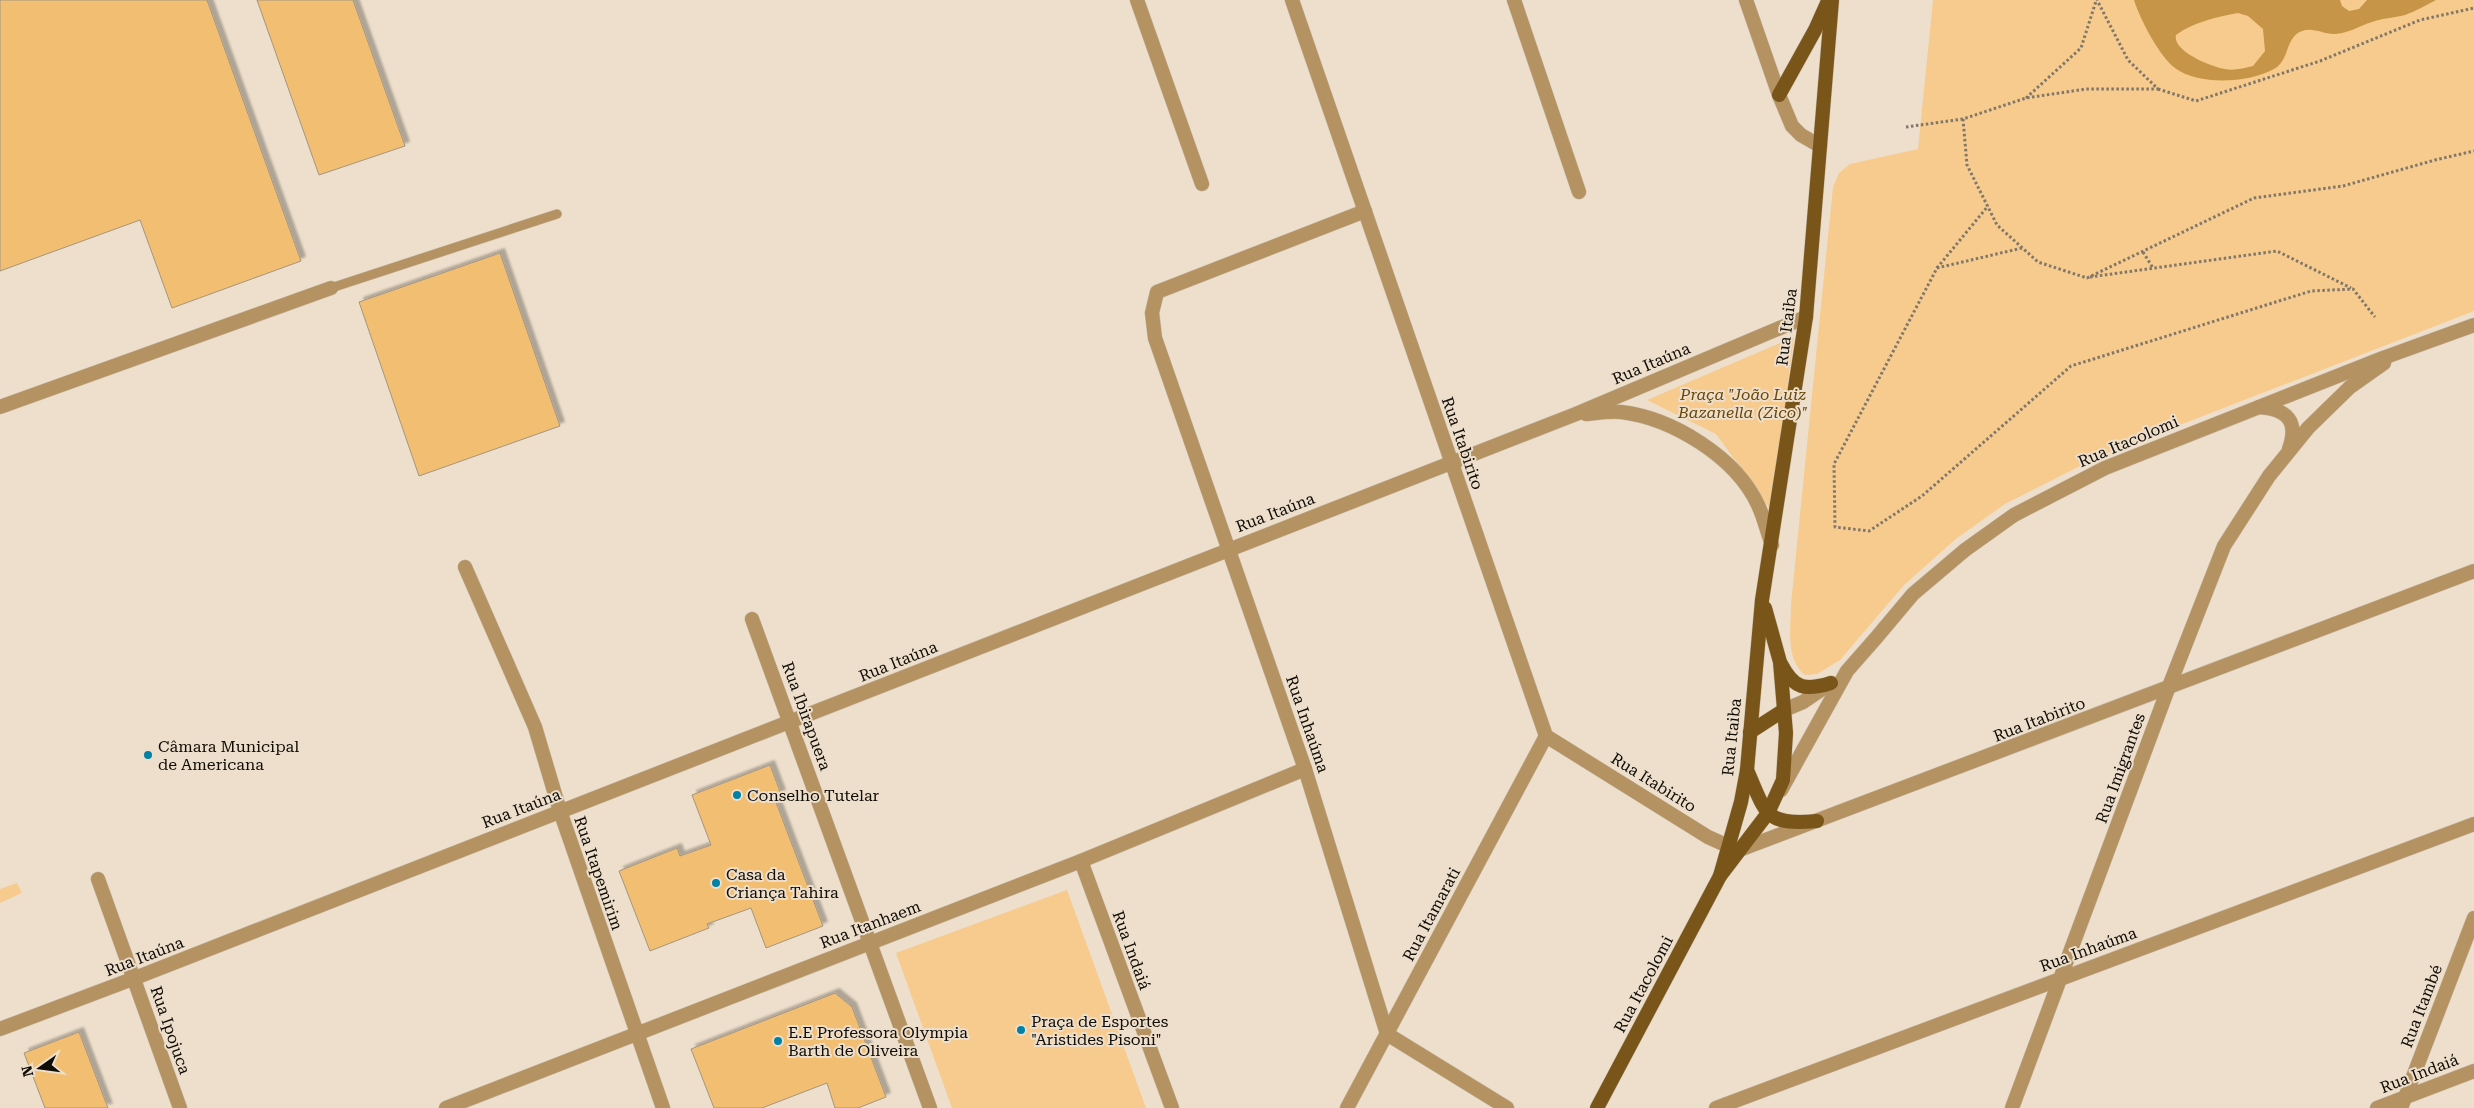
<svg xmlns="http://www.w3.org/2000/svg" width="2474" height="1108" font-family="'Roboto Serif',serif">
	<defs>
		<filter id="shadow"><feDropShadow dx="4.5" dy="-4.5" stdDeviation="1" flood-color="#0004"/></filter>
	</defs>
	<rect width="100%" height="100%" fill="#eddfcc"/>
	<g fill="#f6cb8d">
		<path d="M 1933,0 L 2474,0 L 2474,311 L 2100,456 L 2005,504 L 1957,538 L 1904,585 L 1840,660 L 1817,674 L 1805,675 C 1785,659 1791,628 1791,604 L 1833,187 L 1839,173 L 1850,164 L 1918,149 Z"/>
		<polygon points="1794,337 1771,510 1716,434 1647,400"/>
		<polygon points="17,883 22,893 0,903 0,889"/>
		<polygon points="1067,890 1146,1108 952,1108 896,953"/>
	</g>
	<path fill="#c79547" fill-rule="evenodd" d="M 2134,0 L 2340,0 L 2342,6 L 2349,11 L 2359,9 L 2367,0 L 2436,0 C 2426,5 2416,11 2405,15 C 2394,18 2382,18 2372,22 C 2359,26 2349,33 2336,34 C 2324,35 2314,27 2302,31 C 2285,37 2290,60 2274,69 C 2249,83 2199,86 2175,68 C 2159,56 2140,19 2134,0 ZM 2238,13 L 2248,16 L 2263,29 L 2265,51 L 2253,66 C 2244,68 2234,71 2225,69 C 2211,67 2172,51 2176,35 C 2193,22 2217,17 2238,13 Z"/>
	<g fill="#f2be71" stroke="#a39583" filter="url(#shadow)">
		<polygon points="0,0 207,0 301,261 172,308 140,220 0,271"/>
		<polygon points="257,0 353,0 405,146 319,175"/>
		<polygon points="500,253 560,426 419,476 359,302"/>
		<polygon points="770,765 781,794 774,797 823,926 766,948 751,908 707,924 709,928 650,951 619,871 677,848 680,856 711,845 692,795"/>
		<polygon points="835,993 852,1007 886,1097 858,1108 835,1108 827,1083 762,1108 714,1108 691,1049"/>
		<polygon points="79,1032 108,1108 45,1108 24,1053"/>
	</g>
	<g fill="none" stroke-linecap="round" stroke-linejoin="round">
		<g stroke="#cabdac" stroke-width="10">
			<polyline id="service" points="331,288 557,214"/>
		</g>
		<g stroke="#cabdac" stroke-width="15">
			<g id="minor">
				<polyline points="1137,0 1202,184"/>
				<polyline points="1292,0 1546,736 1708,837 1728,846"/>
				<polyline points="1514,0 1579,192"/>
				<polyline points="1746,0 1779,95 1792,126 1801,135 1820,146"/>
				<polyline points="1365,211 1157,292 1152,313 1155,338 1305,769 1387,1034 1507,1108"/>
				<polyline points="0,407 331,288"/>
				<path d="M 2259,407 C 2287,409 2299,421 2289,449"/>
				<path d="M 1586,414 C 1597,413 1609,411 1621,412 C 1672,418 1736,457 1758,505 C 1764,517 1767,532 1772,545"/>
				<polyline points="465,567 535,727 560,811 663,1108"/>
				<polyline points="752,619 930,1108"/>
				<polyline points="1784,710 1803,702 1831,683"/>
				<polyline points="1781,790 1847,671 1876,638 1913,594 1965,550 2014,515 2105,468 2383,358 2474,325"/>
				<polyline points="1081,861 1172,1108"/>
				<polyline points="98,879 180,1108"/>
				<polyline points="0,1029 135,978 1576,414 1806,317"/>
				<polyline points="446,1108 1081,861 1305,769"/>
				<polyline points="1347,1108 1546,736"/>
				<polyline points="1716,1108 2474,824"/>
				<polyline points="2012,1108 2168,689 2224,546 2269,476 2308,428 2350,387 2384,363"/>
				<polyline points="2377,1108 2474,1071"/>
				<polyline points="2401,1108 2474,918"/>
			</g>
		</g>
		<g stroke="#cabdac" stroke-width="15">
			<polyline id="tertiary" points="1736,849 1742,849 2474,571"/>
		</g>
		<g stroke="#cabdac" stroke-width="15">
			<g id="primary">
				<polyline points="1779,95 1815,30 1828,1"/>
				<path d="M 1781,664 C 1794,689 1805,691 1831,683"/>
				<polyline points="1750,732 1784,710"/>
				<path d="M 1747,770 C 1766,813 1764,826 1817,821"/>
				<polyline points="1720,876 1741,802 1747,770 1762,600 1806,317 1832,0"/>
				<polyline points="1597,1108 1720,876 1768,813 1783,780 1786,733 1780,662 1765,608"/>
			</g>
		</g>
		<g stroke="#80776a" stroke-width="3" stroke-dasharray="2.5 2.5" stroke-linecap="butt">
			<polyline points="2158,89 2196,101 2320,61 2420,20 2474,8"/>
			<polyline points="2026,98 2081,48 2096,1"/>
			<polyline points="1963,119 1967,165 1997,225 2038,262 2087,278 2254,198 2343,186 2435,160 2474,151"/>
			<polyline points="1906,127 1963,119 2026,98 2086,89 2158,89 2128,60 2097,0"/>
			<polyline points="2022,248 1937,268 1834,464 1835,527 1869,531 1922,496 2071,366 2311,291 2353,289 2375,317"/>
			<polyline points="2143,252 2153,268"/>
			<polyline points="1937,268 1988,206"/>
			<polyline points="2090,277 2277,251 2351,288"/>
		</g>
		<use href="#service" stroke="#b49261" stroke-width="9"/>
		<use href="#minor" stroke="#b49261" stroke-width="14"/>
		<use href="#tertiary" stroke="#b49261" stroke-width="14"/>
		<use href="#primary" stroke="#795519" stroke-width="14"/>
	</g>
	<g fill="#0081a5" stroke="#eddfcc" stroke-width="2">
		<circle cx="148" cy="755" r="5"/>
		<circle cx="737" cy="795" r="5"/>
		<circle cx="716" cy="883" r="5"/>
		<circle cx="1021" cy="1030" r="5"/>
		<circle cx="778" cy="1041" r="5"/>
	</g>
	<g text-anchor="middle" stroke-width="4" stroke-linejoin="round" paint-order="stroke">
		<g font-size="16" fill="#100c06" stroke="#eddfcc">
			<text transform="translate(1786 327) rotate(-83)" y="6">Rua Itaiba</text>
			<text transform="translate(1651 363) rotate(-23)" y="6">Rua Itaúna</text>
			<text transform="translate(2128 441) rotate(-23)" y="6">Rua Itacolomi</text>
			<text transform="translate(1463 443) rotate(71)" y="6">Rua Itabirito</text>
			<text transform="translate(1275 512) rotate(-21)" y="6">Rua Itaúna</text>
			<text transform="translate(898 661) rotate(-22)" y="6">Rua Itaúna</text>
			<text transform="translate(807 716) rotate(70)" y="6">Rua Ibirapuera</text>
			<text transform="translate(2039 719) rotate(-21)" y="6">Rua Itabirito</text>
			<text transform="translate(1308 724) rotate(71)" y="6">Rua Inhaúma</text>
			<text transform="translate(1731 737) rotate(-84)" y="6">Rua Itaiba</text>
			<text transform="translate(2120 768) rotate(-70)" y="6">Rua Imigrantes</text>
			<text transform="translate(1654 782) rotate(32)" y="6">Rua Itabirito</text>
			<text transform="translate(521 808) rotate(-21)" y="6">Rua Itaúna</text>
			<text transform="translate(599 873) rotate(71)" y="6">Rua Itapemirim</text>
			<text transform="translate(1431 914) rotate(-62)" y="6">Rua Itamarati</text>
			<text transform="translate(870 924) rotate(-21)" y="6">Rua Itanhaem</text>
			<text transform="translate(2088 949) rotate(-20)" y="6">Rua Inhaúma</text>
			<text transform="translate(1132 950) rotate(70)" y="6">Rua Indaiá</text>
			<text transform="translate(144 956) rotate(-21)" y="6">Rua Itaúna</text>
			<text transform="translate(1643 984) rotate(-62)" y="6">Rua Itacolomi</text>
			<text transform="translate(2421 1006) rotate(-69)" y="6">Rua Itambé</text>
			<text transform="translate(171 1030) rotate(71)" y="6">Rua Ipojuca</text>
			<text transform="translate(2419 1073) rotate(-21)" y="6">Rua Indaiá</text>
		</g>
		<g font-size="16" font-style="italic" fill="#694709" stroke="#eddfcc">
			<text x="1743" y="400">Praça "João Luiz<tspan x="1743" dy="18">Bazanella (Zico)"</tspan></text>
		</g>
		<g font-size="16" fill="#100c06" stroke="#eddfcc" text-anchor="start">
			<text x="158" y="752">Câmara Municipal<tspan x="158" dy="18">de Americana</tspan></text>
			<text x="747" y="801">Conselho Tutelar</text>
			<text x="726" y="880">Casa da<tspan x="726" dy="18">Criança Tahira</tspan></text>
			<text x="1031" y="1027">Praça de Esportes<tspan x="1031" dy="18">"Aristides Pisoni"</tspan></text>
			<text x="788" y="1038">E.E Professora Olympia<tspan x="788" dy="18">Barth de Oliveira</tspan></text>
		</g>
	</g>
	<g transform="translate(40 1068) rotate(256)" stroke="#eddfcc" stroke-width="4" paint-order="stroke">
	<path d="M0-4L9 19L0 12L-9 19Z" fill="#100c06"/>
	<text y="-8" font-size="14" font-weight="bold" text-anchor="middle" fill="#100c06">N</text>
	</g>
</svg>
